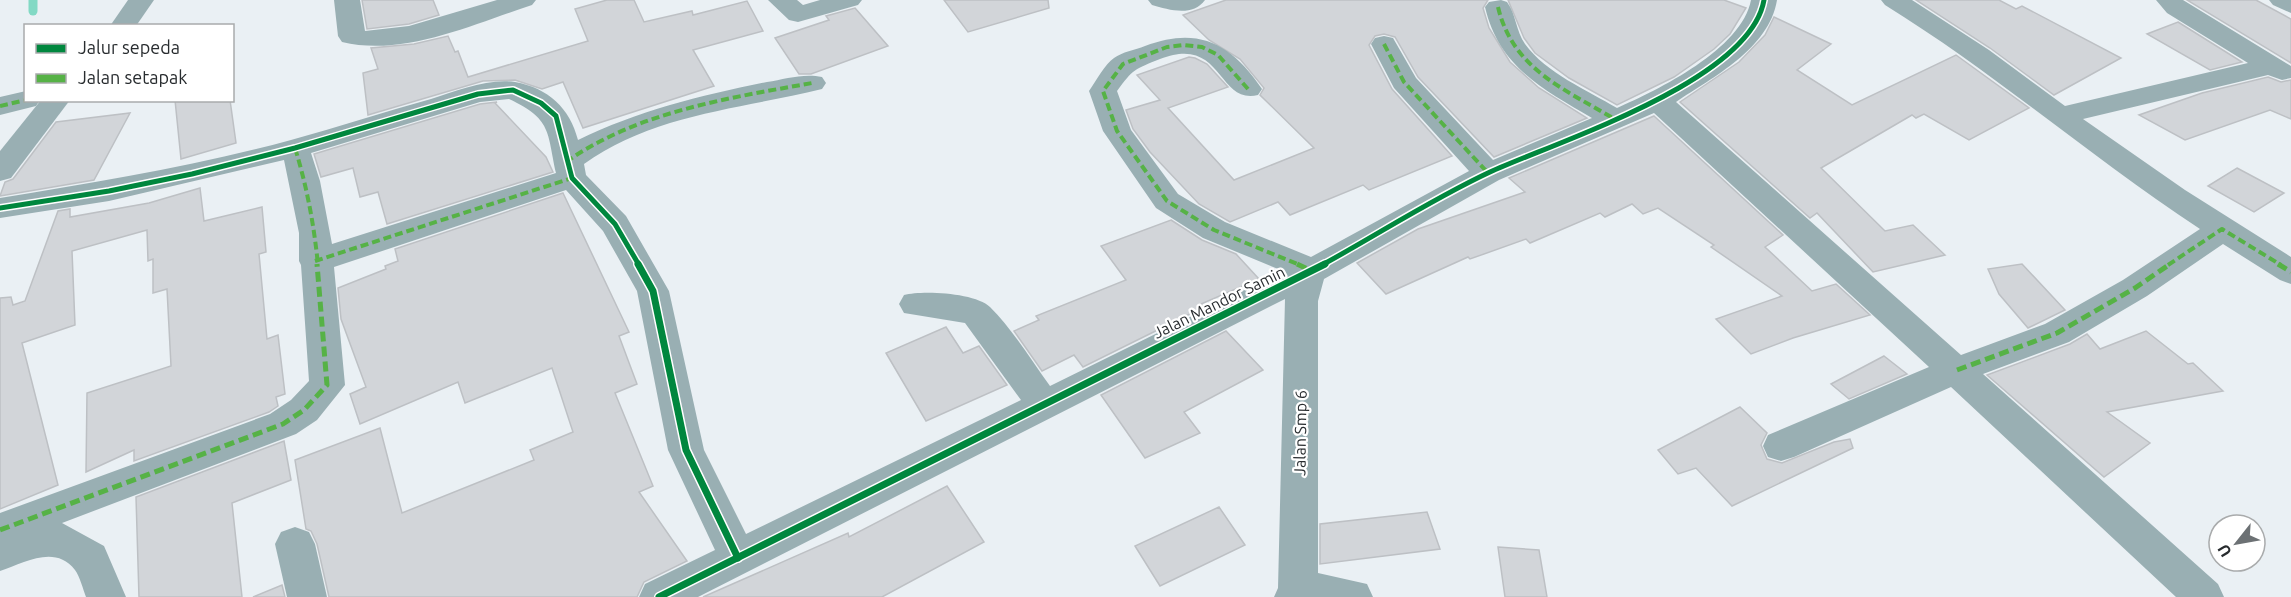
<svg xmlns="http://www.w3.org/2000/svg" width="2291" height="597" font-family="Ubuntu,sans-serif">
	<rect width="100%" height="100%" fill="#eaf0f4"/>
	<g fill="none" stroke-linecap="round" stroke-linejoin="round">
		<polyline stroke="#82d9c4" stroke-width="9" points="33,0 33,11"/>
	</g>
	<g fill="#d2d5d9" stroke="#bdc0c4" stroke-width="1.5">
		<polygon points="362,0 433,0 439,15 409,24 367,29"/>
		<polygon points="607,0 634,0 644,22 692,11 693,15 747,1 763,31 693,50 714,86 583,128 563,82 542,89 515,80 483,81 368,115 363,73 378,69 371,48 414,44 448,36 455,52 458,51 468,77 588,41 575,9"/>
		<polygon points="944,0 1048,0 1049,8 968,32"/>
		<polygon points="1226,0 1488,0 1483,8 1489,28 1510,62 1539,88 1587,118 1494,157 1418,77 1395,37 1384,34 1375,36 1369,45 1392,89 1452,156 1369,190 1363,185 1290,215 1278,202 1230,222 1199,204 1150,152 1133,129 1126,110 1160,100 1137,75 1189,57 1195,58 1207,64 1228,87 1168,108 1234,180 1314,148 1260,95 1264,88 1240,59 1209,40 1183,15"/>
		<polygon points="1508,0 1724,0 1746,8 1730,34 1714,49 1674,77 1617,105 1569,78 1535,53 1524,38"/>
		<polygon points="1916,0 1999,0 2016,9 2022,6 2121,58 2054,95 1990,48"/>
		<polygon points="2187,0 2256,0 2291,19 2291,63"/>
		<polygon points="855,8 888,46 811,74 799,74 775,38 829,20 826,16"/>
		<polygon points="1774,17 1831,44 1797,70 1852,105 1956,55 2029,108 1969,140 1924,114 1916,118 1912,115 1821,168 1885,231 1913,225 1945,255 1873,272 1817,213 1810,218 1680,102 1739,62 1765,35"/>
		<polygon points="2178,22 2242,62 2210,70 2147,34"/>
		<polygon points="2268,77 2281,82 2291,80 2291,119 2270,110 2185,140 2139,115 2202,93"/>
		<polygon points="175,100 230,100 236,143 181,159"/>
		<polygon points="497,102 495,103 546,157 553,172 387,224 378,192 360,197 353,168 321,177 314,154 480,104"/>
		<polygon points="130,113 94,180 0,196 5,182 13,179 56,122"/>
		<polygon points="1654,116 1783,235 1765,247 1812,291 1836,284 1870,315 1793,338 1751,354 1716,319 1782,296 1711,247 1714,245 1658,208 1643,214 1632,204 1605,217 1600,213 1530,243 1526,239 1470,259 1468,257 1386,294 1357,263 1418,229 1525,192 1509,178"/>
		<polygon points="2237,168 2284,193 2254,212 2208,186"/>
		<polygon points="200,188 204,221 262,207 266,252 259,254 267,339 278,335 285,394 276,397 278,406 269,412 134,461 134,450 86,472 87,393 171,366 167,289 153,293 153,259 148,261 147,230 72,251 75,325 22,343 58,485 0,509 0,298 11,297 13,305 25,301 58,211 70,209 70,217 149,203"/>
		<polygon points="563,193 629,332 619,336 637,384 615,393 653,486 639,492 687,561 644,582 637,597 329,597 317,544 311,531 306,529 295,460 380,428 402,513 534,460 530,450 573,432 552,368 465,403 458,382 360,424 350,394 366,387 341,319 338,288 386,269 385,266 398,261 395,249"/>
		<polygon points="1171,220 1202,240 1236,254 1259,279 1201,304 1204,307 1083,367 1074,355 1042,371 1014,331 1039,320 1036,316 1126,280 1101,246"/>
		<polygon points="2022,264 2065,310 2028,328 1999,294 1988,269"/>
		<polygon points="946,327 963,353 979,346 1007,385 926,421 886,353"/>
		<polygon points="1226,331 1263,370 1184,412 1200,433 1145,458 1101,395"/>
		<polygon points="2146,331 2188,364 2193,363 2223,391 2107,412 2150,443 2104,477 1987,375 2070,344 2087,334 2100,349"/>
		<polygon points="1884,356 1907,374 1849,399 1831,384"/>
		<polygon points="1740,407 1767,433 1761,445 1767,459 1782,463 1834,442 1850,439 1853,448 1732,506 1696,468 1678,474 1658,450"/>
		<polygon points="284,441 291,480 232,503 242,597 139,597 136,497"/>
		<polygon points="947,486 984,542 882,597 703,597 848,533 849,537"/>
		<polygon points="1219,507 1245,545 1160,586 1135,546"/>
		<polygon points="1427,512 1440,549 1320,564 1320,524"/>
		<polygon points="1498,547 1539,550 1547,597 1505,597"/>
		<polygon points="282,585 285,597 253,597"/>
	</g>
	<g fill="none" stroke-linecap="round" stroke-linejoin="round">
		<g fill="#99afb3" fill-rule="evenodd">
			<polygon points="128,0 154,0 136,26 110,26"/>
			<path d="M 334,0 L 360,0 L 365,31 L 409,26 L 497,0 L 536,0 L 532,5 C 473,24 404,57 342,42 L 338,36 Z"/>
			<polygon points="768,0 797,0 803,5 820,0 862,0 858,5 798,22 789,20"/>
			<path d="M 1148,0 L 1205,0 C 1193,17 1169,10 1152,5 Z"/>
			<path d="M 1501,0 L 1507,2 C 1516,14 1516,31 1525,44 C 1546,73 1587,90 1617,108 C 1658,90 1742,49 1751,0 L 1777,0 C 1769,49 1713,77 1676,102 L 1961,355 L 2045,324 L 2123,280 L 2200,229 C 2092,158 1995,73 1885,5 L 1881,0 L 1912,0 L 1989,50 L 2065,106 L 2248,63 L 2167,13 L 2156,0 L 2183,0 L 2291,66 L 2291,78 L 2282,80 L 2268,75 L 2083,119 L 2185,190 L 2291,257 L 2291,284 L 2280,280 L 2223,244 L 2147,296 L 2069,342 L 1983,374 L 2218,584 L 2224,597 L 2176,597 L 1951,387 L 1794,457 L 1781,461 L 1768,457 L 1763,446 L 1768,435 L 1929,367 L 1654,113 L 1499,180 L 1324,279 L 1318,301 L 1318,573 L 1367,584 L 1373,597 L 1274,597 L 1278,588 L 1285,299 L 698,597 L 639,597 L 645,584 L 715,550 L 668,450 L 637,291 L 603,231 L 566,190 L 334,267 L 345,385 L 317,420 L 296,434 L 62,523 L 104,546 L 126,597 L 86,597 C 83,589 80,577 75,570 C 55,544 24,563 0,571 L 0,513 L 270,414 L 291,400 L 309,381 L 301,265 L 299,261 L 299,233 L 284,160 L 109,201 L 0,218 L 0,198 C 98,182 195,166 291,140 C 338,127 384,112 431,99 C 456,91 489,78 515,82 C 548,88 570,108 578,140 C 638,111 702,95 767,82 C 785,79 804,73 822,77 L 826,83 L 822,89 C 741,109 653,114 584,164 L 586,175 L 626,216 L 669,291 L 704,450 L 746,534 L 1021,400 L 965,323 L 904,313 L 899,304 L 904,295 C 923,290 976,293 990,307 C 1013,330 1031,360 1050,386 L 1283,271 L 1203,238 L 1156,208 L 1103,131 L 1089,91 C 1096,81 1105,64 1114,58 C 1122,52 1135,50 1145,46 C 1198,26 1231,43 1262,89 L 1258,95 C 1217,105 1223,34 1160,59 C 1135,69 1133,69 1117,91 L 1131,130 L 1178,194 L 1225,222 L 1311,257 L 1469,171 L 1394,88 L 1371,44 L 1375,38 L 1384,36 L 1393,38 L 1416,78 L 1493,160 L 1592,118 C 1543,89 1499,67 1485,7 L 1489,2 ZM 509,99 C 552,119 547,132 556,173 L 332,244 L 320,181 L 311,153 L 480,102 Z"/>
			<polygon points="2269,0 2291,0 2291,13 2273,5"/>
			<polygon points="26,91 26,100 40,100 36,106 0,115 0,97"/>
			<polygon points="41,100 70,100 11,178 0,181 0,151"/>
			<polygon points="295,527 309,532 315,544 327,597 287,597 275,544 281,532"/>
		</g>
		<g stroke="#56b246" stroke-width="4" stroke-dasharray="8 4" stroke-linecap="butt">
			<path d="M 1498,7 C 1513,70 1565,89 1616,120"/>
			<polyline points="1384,44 1404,82 1488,173"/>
			<polyline points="1248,89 1218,55 1202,47 1184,45 1167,47 1123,64 1103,91 1117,131 1167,201 1214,230 1300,265"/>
			<polyline points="0,106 26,100"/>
			<path d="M 295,148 C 307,187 314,225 318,265"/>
			<path d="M 566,162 C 637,112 728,98 812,83"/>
			<polyline points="315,261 572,178"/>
			<polyline points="2168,265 2222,229 2281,265"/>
		</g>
		<g stroke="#56b246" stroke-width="5" stroke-dasharray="10 5" stroke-linecap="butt">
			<polyline points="1297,264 1312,271"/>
			<polyline points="2278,264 2291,272"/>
			<polyline points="1957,370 2057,333 2135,288 2170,264"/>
			<polyline points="0,530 283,424 304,410 327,385 317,264"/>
		</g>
		<g stroke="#fff" stroke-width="8">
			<g id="cycleway-far1">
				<polyline points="0,208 109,191 192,174 295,148 478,94 513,90 541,103 556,116 572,178 615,224 639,265"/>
				<path d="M 1322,265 C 1377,235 1432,199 1490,172 C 1558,141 1750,81 1764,0"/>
			</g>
		</g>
		<g stroke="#fff" stroke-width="10">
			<g id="cycleway">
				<polyline points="638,264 653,291 686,450 738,558"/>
				<polyline points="659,597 1325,264"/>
			</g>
		</g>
		<use href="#cycleway-far1" stroke="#00873e" stroke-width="5"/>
		<use href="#cycleway" stroke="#00873e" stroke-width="7"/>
	</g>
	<g text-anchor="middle" stroke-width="4.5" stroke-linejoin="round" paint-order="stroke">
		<g font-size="16" fill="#282c2f" stroke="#fff">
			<text transform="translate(1219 302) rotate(-26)" y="6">Jalan Mandor Samin</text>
			<text transform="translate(1300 433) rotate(-89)" y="6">Jalan Smp 6</text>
		</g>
	</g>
	<rect x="24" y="24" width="210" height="78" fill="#ffffff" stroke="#a9abac" stroke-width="1.5"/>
	<rect x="36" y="44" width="30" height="9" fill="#00873e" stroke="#a9abac" stroke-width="1.5"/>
	<text x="78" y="54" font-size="18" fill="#282c2f">Jalur sepeda</text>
	<rect x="36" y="74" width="30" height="9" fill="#56b246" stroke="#a9abac" stroke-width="1.5"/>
	<text x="78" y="84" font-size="18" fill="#282c2f">Jalan setapak</text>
	<g transform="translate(2237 543) rotate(239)"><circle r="28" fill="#ffffff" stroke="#a9abac" stroke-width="1.5"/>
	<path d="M0-4.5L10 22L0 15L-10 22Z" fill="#6c7174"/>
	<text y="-9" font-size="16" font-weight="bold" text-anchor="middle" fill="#282c2f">U</text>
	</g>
</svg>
